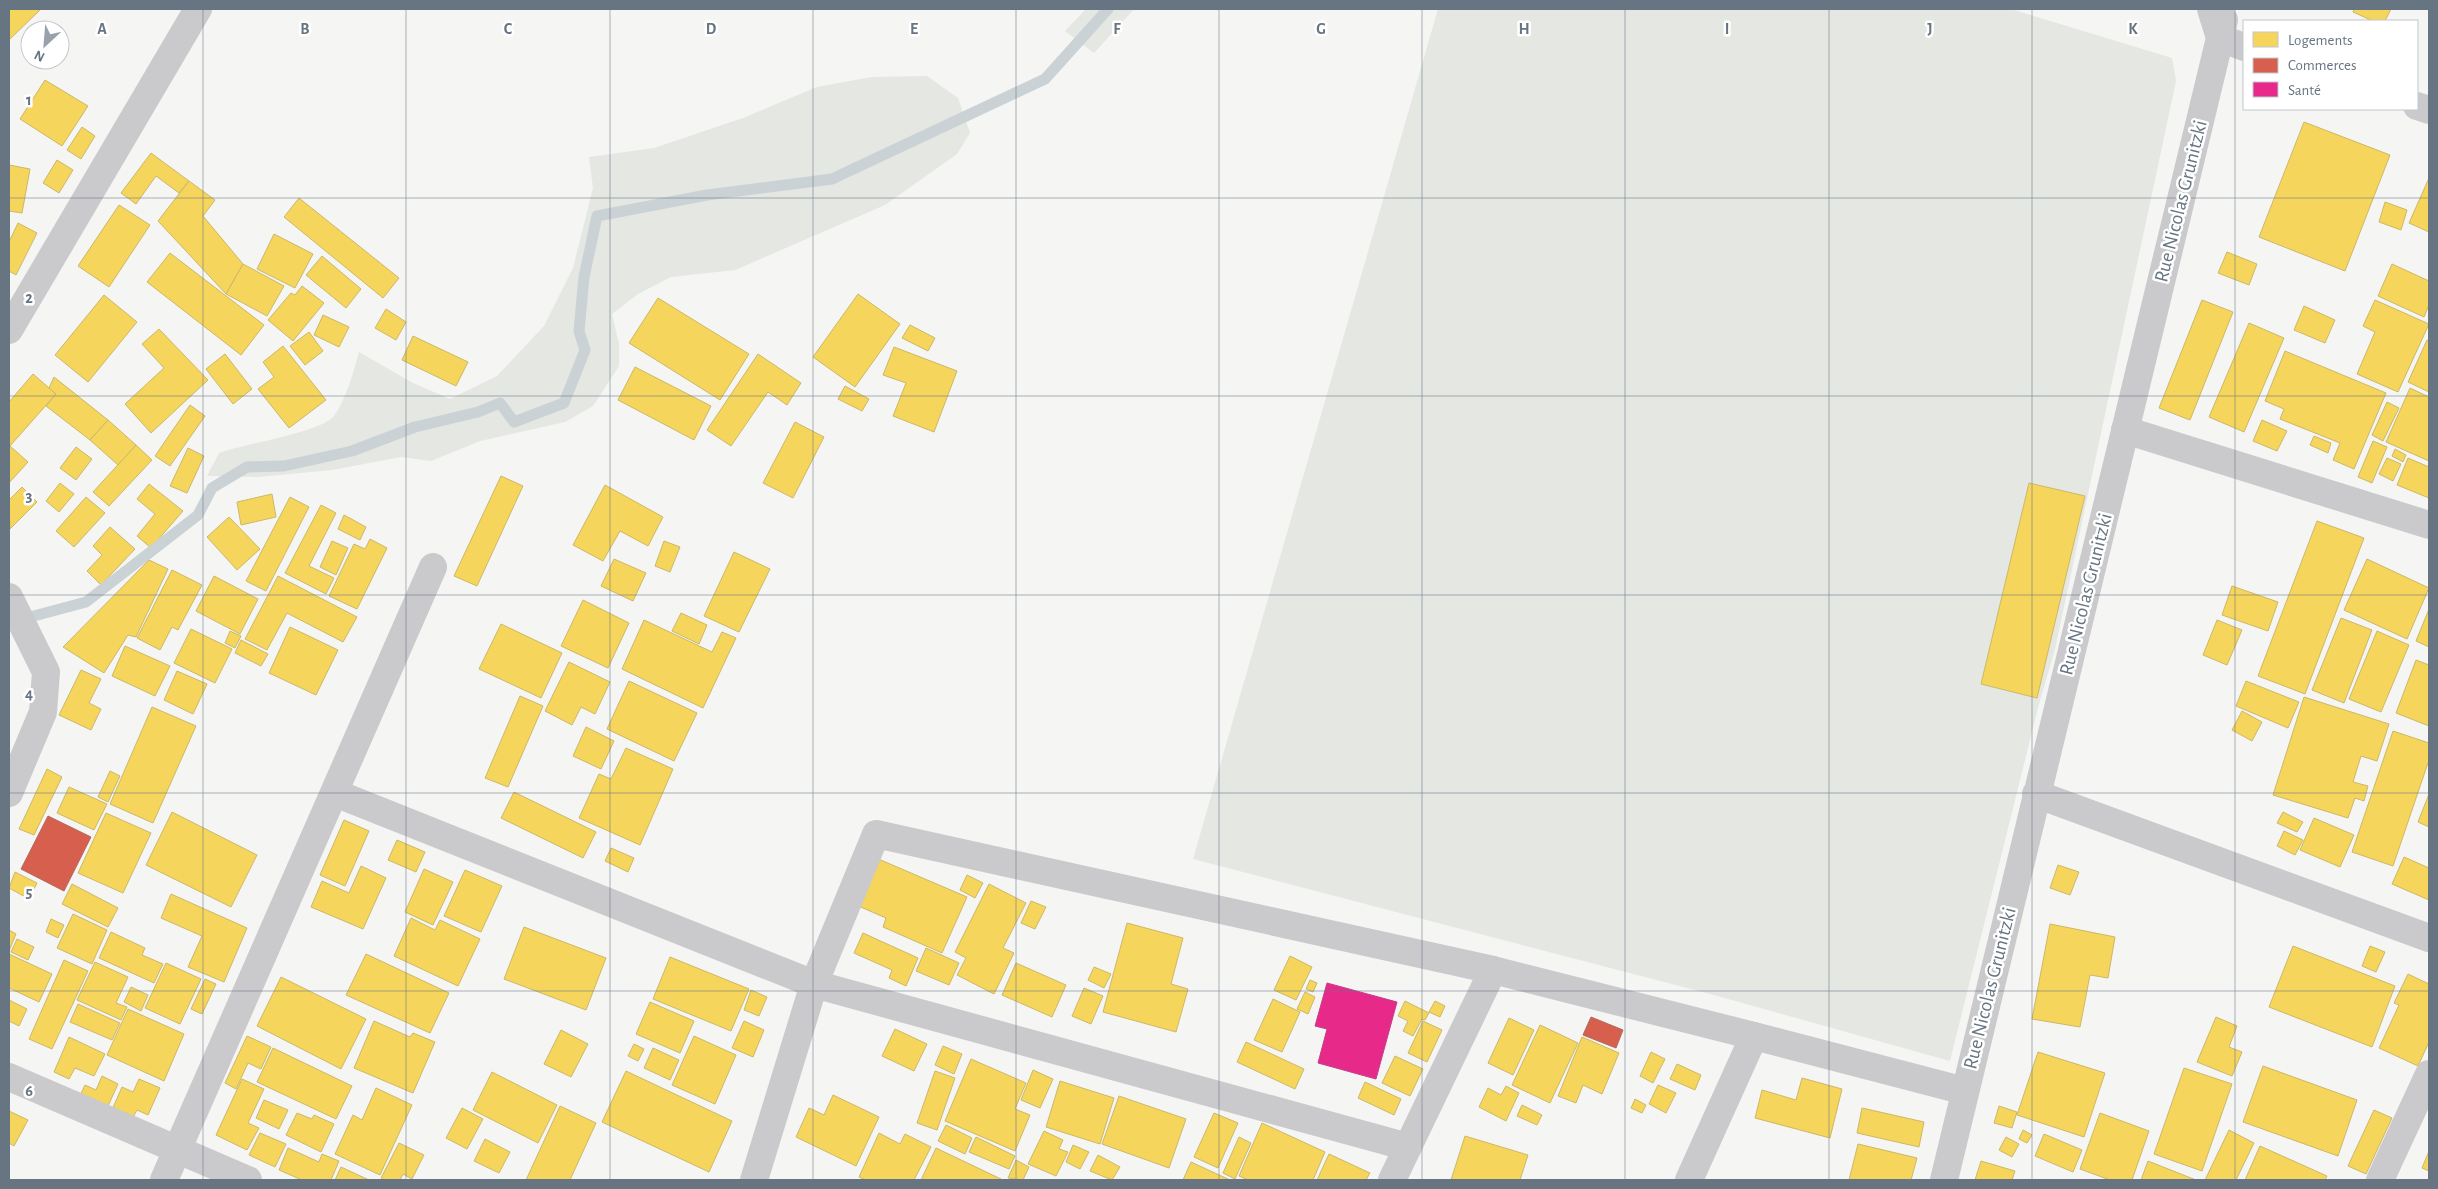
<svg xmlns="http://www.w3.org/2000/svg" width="2438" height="1189" font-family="'Alegreya Sans',sans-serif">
	<rect width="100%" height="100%" fill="#f5f5f4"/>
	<g fill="#e4e7e2">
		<polygon points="1086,9 1134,9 1094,53 1065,31"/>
		<polygon points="1438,9 2011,9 2172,58 2176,81 2055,649 2039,704 1950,1061 1714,995 1193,859"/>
		<path d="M 927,76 L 958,98 L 970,133 L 957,154 L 885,205 L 735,270 L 671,277 L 638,294 L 612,314 L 619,344 L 619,366 L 593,406 L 565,422 L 480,441 L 431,461 L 401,457 L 332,470 L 258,477 L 207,476 L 219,453 C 243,444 318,433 333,417 C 345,403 354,370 359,352 L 413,383 L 450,399 L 497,376 L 544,326 L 573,268 L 593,188 L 589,157 L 654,148 L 743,118 L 817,87 L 872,77 Z"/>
	</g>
	<g fill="#f6d55c" stroke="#cbb868">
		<polygon points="9,9 41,9 9,40"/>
		<polygon points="2354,9 2391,9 2385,21 2373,21 2353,12"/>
		<polygon points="45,80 88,106 62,146 20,119"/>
		<polygon points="2304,122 2390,155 2345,271 2259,237"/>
		<polygon points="82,127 95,136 81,159 67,150"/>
		<polygon points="151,153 189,181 179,193 156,176 136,204 121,193"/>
		<polygon points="57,160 73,170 59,193 43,183"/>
		<polygon points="9,165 30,169 22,213 9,211"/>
		<polygon points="2429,178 2429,232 2409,223"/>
		<polygon points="189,181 215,200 203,216 243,264 226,294 158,221"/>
		<polygon points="299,198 399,278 383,298 284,217"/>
		<polygon points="2385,202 2407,210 2401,230 2379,222"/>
		<polygon points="119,205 150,225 109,287 78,266"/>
		<polygon points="18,223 37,233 16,275 9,271 9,242"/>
		<polygon points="274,234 313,254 295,288 257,269"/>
		<polygon points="2227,252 2257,264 2249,285 2218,273"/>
		<polygon points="170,253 264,325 241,355 147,282"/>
		<polygon points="322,256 361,289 346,308 306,275"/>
		<polygon points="243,264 284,286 267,316 226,294"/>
		<polygon points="2392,264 2429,281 2429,305 2424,317 2378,296"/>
		<polygon points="302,286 324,303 293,341 268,320 291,293 295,295"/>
		<polygon points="858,294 900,324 855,387 813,357"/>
		<polygon points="104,295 137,322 88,382 55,355"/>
		<polygon points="658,298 749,354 720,400 629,343"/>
		<polygon points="2202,300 2233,312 2190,420 2159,408"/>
		<polygon points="2375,300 2429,324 2398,392 2357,374 2375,332 2363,326"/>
		<polygon points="2304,306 2335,320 2325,343 2294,330"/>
		<polygon points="386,309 406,322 396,340 375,328"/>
		<polygon points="323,315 349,327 339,347 314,335"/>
		<polygon points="2249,323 2284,338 2244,432 2209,417"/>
		<polygon points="910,325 935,338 928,351 902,338"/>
		<polygon points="159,329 208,380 151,433 125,404 164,368 142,344"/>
		<polygon points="309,332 323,351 305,365 290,346"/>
		<polygon points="413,336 468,362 456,386 402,360"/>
		<polygon points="2427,340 2429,341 2429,392 2408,382"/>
		<polygon points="283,346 326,400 289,428 258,389 274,377 263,362"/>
		<polygon points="894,347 957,371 934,432 893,416 906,383 883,375"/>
		<polygon points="2285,351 2386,393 2354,469 2333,460 2340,443 2280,419 2284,409 2265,401"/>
		<polygon points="225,354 252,389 233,404 206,369"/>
		<polygon points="758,354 801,383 787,405 768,392 731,446 707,430"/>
		<polygon points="635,367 711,406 694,440 618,400"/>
		<polygon points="33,374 56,394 10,446 28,462 9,483 9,402"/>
		<polygon points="54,377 108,420 90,440 46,406 56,394 49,388"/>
		<polygon points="845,386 869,399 862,411 838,399"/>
		<polygon points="2410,388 2429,397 2429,461 2386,442"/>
		<polygon points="2387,402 2399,408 2383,441 2372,435"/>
		<polygon points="190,405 205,416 170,466 155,456"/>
		<polygon points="108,420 136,445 118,465 90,440"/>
		<polygon points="2262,420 2287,431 2277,451 2253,441"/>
		<polygon points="795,422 824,437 793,498 763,483"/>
		<polygon points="2314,436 2331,443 2328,453 2310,445"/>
		<polygon points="2373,441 2387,447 2372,483 2358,477"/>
		<polygon points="136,445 152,460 109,506 93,492"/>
		<polygon points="76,447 92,459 76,480 60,468"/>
		<polygon points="188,448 204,456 187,493 170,486"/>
		<polygon points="2395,449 2406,455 2403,462 2392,456"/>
		<polygon points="2387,458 2401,464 2393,481 2379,474"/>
		<polygon points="2408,458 2429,467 2429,498 2397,485"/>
		<polygon points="501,476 523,486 477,586 454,576"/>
		<polygon points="60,483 74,494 59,512 46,501"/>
		<polygon points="2029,483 2085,496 2037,698 1981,684"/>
		<polygon points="149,484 183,511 151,548 137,536 155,514 137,499"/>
		<polygon points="605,485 663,517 648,546 620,531 603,561 573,545"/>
		<polygon points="22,487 37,502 10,529 9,500"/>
		<polygon points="272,494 276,517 241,525 237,502"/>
		<polygon points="86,497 105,513 74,547 56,531"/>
		<polygon points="290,497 309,507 266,591 246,581"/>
		<polygon points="321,505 336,513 309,566 334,578 326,594 285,573"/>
		<polygon points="344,515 366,527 360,540 338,529"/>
		<polygon points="229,517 260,549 237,570 207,537"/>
		<polygon points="2317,521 2364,538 2305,694 2258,676"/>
		<polygon points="110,527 135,549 101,585 87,571 102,555 93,546"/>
		<polygon points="370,539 387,548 357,609 329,596 354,544 365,549"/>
		<polygon points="332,541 348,548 336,575 320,567"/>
		<polygon points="664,541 680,547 670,572 655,566"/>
		<polygon points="734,552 770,569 739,632 704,616"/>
		<polygon points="614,559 646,573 633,601 601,586"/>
		<polygon points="2367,559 2429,588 2407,639 2344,610"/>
		<polygon points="149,560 168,569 136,637 128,635 104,673 63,647"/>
		<polygon points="172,570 202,585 178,630 172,627 160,650 137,638"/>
		<polygon points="214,576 258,599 240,634 196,611"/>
		<polygon points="278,576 357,617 343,642 287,613 267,650 245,639"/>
		<polygon points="2232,586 2278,602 2268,631 2222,615"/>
		<polygon points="583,600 629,623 608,668 561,646"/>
		<polygon points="2429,609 2429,647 2416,641"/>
		<polygon points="681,613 707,625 699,644 672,631"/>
		<polygon points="2341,618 2372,630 2344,703 2312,690"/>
		<polygon points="644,620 712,652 722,632 736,638 703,708 622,669"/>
		<polygon points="2217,620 2242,630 2227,665 2203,655"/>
		<polygon points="501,624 562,653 541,698 479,669"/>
		<polygon points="290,627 338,650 316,695 269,673"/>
		<polygon points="191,629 232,649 215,683 174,663"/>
		<polygon points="230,631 241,636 235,648 225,643"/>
		<polygon points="2377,631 2409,645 2381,712 2349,699"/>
		<polygon points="241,640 268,654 261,666 235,653"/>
		<polygon points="125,646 170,666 155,696 112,676"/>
		<polygon points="2416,660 2429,665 2429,726 2396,713"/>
		<polygon points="569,662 610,682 595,714 581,707 572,725 545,711"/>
		<polygon points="81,670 101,679 89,703 101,709 91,730 59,715"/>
		<polygon points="177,671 207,684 193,714 164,700"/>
		<polygon points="629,681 697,713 674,761 607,729"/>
		<polygon points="2246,681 2299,702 2288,728 2236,706"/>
		<polygon points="520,696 543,706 508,787 485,778"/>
		<polygon points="2304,697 2389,724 2377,761 2361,756 2353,782 2368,786 2364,801 2355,798 2348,818 2273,795"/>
		<polygon points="152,707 196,726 153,823 110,804"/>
		<polygon points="2242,711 2262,722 2252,741 2232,730"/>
		<polygon points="586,727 614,741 601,769 573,756"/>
		<polygon points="2393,731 2429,743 2429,760 2393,866 2352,852"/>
		<polygon points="626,748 673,769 640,845 579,818 599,774 611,779"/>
		<polygon points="47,769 62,777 34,835 19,829"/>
		<polygon points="110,771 120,776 108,802 98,797"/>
		<polygon points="69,787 107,804 94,830 57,813"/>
		<polygon points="514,792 596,832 583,858 501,818"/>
		<polygon points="2429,794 2429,827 2418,822"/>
		<polygon points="172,812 257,855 231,907 146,865"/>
		<polygon points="2283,812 2303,822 2297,832 2277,823"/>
		<polygon points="106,813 151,833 123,893 78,873"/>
		<polygon points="2314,818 2354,835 2340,867 2300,850"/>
		<polygon points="344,820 369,831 345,886 320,875"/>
		<polygon points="2284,831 2303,840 2295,855 2277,846"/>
		<polygon points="397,840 425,852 416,872 388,860"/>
		<polygon points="611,848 634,858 628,872 605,861"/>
		<polygon points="2404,857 2429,868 2429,900 2392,884"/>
		<polygon points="876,858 967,897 942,953 883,927 886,918 856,905"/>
		<polygon points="2058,865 2079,872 2070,895 2050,888"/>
		<polygon points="361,866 386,878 363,929 311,907 322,881 349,893"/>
		<polygon points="424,869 453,882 433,925 405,912"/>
		<polygon points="465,870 502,886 481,932 444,916"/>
		<polygon points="15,872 37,883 29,899 9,888"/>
		<polygon points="967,875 983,883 975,898 960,890"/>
		<polygon points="72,884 118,908 108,927 62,904"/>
		<polygon points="989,884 1026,903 1003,948 1014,953 994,994 957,975 966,958 955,952"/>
		<polygon points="171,894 247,928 224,982 188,967 202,936 161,918"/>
		<polygon points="1031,901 1046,907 1035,929 1021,923"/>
		<polygon points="73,914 107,930 92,964 57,948"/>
		<polygon points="411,918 435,930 440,920 480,939 458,986 394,956"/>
		<polygon points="51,919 64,925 58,938 46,932"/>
		<polygon points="1127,923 1183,938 1171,984 1188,989 1176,1032 1103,1012"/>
		<polygon points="2050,924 2115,937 2108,978 2090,975 2080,1027 2032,1019"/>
		<polygon points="524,927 606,958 586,1010 504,979"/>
		<polygon points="9,930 16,934 9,951"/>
		<polygon points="111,932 145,948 142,955 163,964 154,983 99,958"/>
		<polygon points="863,933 918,958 906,986 889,978 892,970 854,953"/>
		<polygon points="17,939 34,947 28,960 11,952"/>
		<polygon points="2293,946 2395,986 2372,1047 2269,1007"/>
		<polygon points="2370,946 2385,952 2376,972 2362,966"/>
		<polygon points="926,948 959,963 949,985 916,971"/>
		<polygon points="9,954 52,974 39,1002 9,988"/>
		<polygon points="366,954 449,993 430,1033 346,995"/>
		<polygon points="1290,956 1312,967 1296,1000 1274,990"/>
		<polygon points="670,957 749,989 731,1031 653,999"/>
		<polygon points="64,960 88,971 52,1049 29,1039"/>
		<polygon points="95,962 128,977 116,1003 127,1007 121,1020 77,1000"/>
		<polygon points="166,963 201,979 180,1024 145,1008"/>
		<polygon points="1016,963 1066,985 1052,1017 1002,995"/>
		<polygon points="1094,967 1111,974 1104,988 1088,980"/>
		<polygon points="2408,974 2429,984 2429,1042 2418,1066 2379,1048 2399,1005 2394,1003"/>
		<polygon points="281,977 366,1019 341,1069 257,1026"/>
		<polygon points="205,979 216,984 202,1014 191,1009"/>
		<polygon points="1310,980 1317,983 1313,992 1306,989"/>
		<polygon points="131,987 148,995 141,1011 124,1002"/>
		<polygon points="1084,988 1103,996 1091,1024 1072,1016"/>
		<polygon points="751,990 767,997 759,1016 744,1010"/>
		<polygon points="1305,992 1315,997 1308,1014 1297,1009"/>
		<polygon points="1273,999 1300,1012 1282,1052 1254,1040"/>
		<polygon points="9,1000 27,1009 19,1026 9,1021"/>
		<polygon points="1405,1001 1429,1013 1425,1020 1422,1019 1413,1036 1403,1031 1408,1021 1398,1016"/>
		<polygon points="1435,1001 1445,1006 1440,1017 1429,1012"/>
		<polygon points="650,1002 694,1021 680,1053 636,1034"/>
		<polygon points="78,1004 120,1023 112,1040 70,1022"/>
		<polygon points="128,1009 184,1034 164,1081 107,1055"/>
		<polygon points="2216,1017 2237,1026 2229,1047 2242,1052 2232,1076 2197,1062"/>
		<polygon points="1509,1018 1534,1030 1513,1075 1488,1063"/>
		<polygon points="374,1021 410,1037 413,1033 435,1042 413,1093 354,1068"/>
		<polygon points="744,1021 764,1030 753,1057 732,1048"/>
		<polygon points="1423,1021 1442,1030 1427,1062 1408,1053"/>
		<polygon points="1540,1025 1578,1043 1550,1103 1512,1085"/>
		<polygon points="895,1029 927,1044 914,1071 882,1056"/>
		<polygon points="561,1030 588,1044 571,1077 544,1064"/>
		<polygon points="247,1036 271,1047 261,1069 248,1063 236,1089 225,1083"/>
		<polygon points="694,1036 736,1055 715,1104 672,1085"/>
		<polygon points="69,1037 105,1054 94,1076 75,1068 69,1079 54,1072"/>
		<polygon points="1582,1037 1619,1053 1602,1094 1583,1085 1576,1103 1558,1096"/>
		<polygon points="1246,1042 1304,1069 1295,1089 1237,1062"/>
		<polygon points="634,1044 644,1049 638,1061 628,1056"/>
		<polygon points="943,1046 962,1054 954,1074 935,1065"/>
		<polygon points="273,1048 352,1086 336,1119 257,1082"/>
		<polygon points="653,1048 679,1060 670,1080 644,1068"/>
		<polygon points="1651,1052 1665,1059 1653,1083 1640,1076"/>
		<polygon points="2038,1052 2105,1073 2084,1137 2017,1115"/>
		<polygon points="1395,1056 1423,1069 1410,1096 1382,1083"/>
		<polygon points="971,1059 1026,1083 1015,1109 1030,1115 1015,1151 945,1121"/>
		<polygon points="1677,1064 1701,1075 1695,1090 1670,1079"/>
		<polygon points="2263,1066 2357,1100 2338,1156 2243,1122"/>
		<polygon points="2184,1068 2232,1084 2202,1171 2154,1154"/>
		<polygon points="1033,1070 1053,1079 1040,1108 1021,1100"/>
		<polygon points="626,1071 732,1121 709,1172 602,1122"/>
		<polygon points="935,1071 955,1078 937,1130 917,1123"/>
		<polygon points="492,1072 557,1105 538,1143 473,1110"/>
		<polygon points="102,1076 118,1084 103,1117 76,1104 85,1085 96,1090"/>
		<polygon points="1802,1078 1842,1089 1830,1138 1755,1118 1762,1090 1796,1100"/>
		<polygon points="139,1079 160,1088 148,1115 137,1110 132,1119 112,1110 122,1087 133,1092"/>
		<polygon points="242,1079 264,1089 248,1123 259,1128 247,1150 216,1135"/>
		<polygon points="1060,1081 1114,1098 1100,1144 1046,1127"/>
		<polygon points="1365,1082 1401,1099 1394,1115 1358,1098"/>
		<polygon points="1658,1085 1676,1093 1666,1113 1649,1104"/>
		<polygon points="1506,1086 1519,1093 1506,1121 1479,1107 1488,1088 1501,1095"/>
		<polygon points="376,1088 412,1105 380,1175 335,1154 353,1115 362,1120"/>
		<polygon points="833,1095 879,1117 856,1166 796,1137 809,1108 824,1115"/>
		<polygon points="1119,1096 1186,1119 1169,1168 1102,1144"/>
		<polygon points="1635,1099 1646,1105 1642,1113 1631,1108"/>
		<polygon points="264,1100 288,1110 279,1129 256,1118"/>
		<polygon points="1522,1105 1542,1115 1537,1125 1517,1116"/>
		<polygon points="560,1106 596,1123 570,1180 526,1180"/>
		<polygon points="1999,1106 2017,1112 2012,1128 1994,1123"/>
		<polygon points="462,1108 483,1119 467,1149 446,1138"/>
		<polygon points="1862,1108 1924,1122 1919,1147 1857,1133"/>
		<polygon points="2374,1110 2392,1118 2366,1174 2348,1166"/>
		<polygon points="9,1111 28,1120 14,1146 9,1143"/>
		<polygon points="297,1113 312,1119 314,1115 334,1124 321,1152 286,1135"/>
		<polygon points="1214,1113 1238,1123 1218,1168 1194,1157"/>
		<polygon points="2100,1113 2149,1131 2132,1180 2110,1180 2080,1169"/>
		<polygon points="1262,1123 1325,1152 1313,1180 1248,1180 1239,1176"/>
		<polygon points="946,1125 972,1138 965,1154 938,1141"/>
		<polygon points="2023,1130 2032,1135 2027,1143 2019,1139"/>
		<polygon points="2229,1130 2254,1143 2236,1180 2205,1180"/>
		<polygon points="1044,1131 1063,1140 1059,1149 1068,1152 1056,1176 1028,1164"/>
		<polygon points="260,1133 286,1144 275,1167 249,1155"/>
		<polygon points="879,1133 900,1144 905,1134 931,1147 914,1180 866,1180 859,1177"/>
		<polygon points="2044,1134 2082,1150 2073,1172 2035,1156"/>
		<polygon points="1465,1136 1528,1155 1520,1180 1451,1180"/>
		<polygon points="976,1137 1015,1156 1009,1169 969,1152"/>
		<polygon points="1239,1137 1251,1143 1235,1179 1223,1173"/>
		<polygon points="2006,1137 2019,1144 2012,1157 1999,1150"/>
		<polygon points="485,1139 510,1152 499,1173 474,1161"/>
		<polygon points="399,1143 424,1155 412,1179 403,1174 400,1180 385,1180 381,1178"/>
		<polygon points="1858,1144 1917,1158 1911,1180 1849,1180"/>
		<polygon points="1073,1145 1089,1152 1080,1169 1066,1162"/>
		<polygon points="2260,1146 2327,1176 2325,1180 2245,1180"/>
		<polygon points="288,1148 319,1162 322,1154 339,1161 331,1180 302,1180 279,1170"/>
		<polygon points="936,1148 1003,1180 921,1180"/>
		<polygon points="2429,1151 2429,1171 2422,1168"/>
		<polygon points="1329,1154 1370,1173 1366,1180 1317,1180"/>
		<polygon points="1098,1155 1120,1167 1112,1180 1090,1171"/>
		<polygon points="1016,1160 1029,1167 1023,1180 1008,1178"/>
		<polygon points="1981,1161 2015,1171 2012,1180 1975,1180"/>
		<polygon points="2148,1161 2196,1180 2141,1180"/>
		<polygon points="1191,1162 1230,1180 1183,1180"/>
		<polygon points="341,1167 369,1180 335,1180"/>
	</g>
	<g fill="#d6604d" stroke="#b5665d">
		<polygon points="48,816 91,837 64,891 21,869"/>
		<polygon points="1591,1017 1623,1030 1616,1048 1583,1035"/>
	</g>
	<polygon fill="#e7298a" stroke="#c14088" points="1327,983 1397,1002 1376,1079 1318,1063 1327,1029 1315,1026"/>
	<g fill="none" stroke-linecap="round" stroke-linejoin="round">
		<polyline stroke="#cbd2d5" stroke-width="11" points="19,620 86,602 198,515 212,488 247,467 284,466 352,451 415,427 478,412 500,403 514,422 564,403 585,350 579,331 584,277 597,216 707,195 832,179 1045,79 1108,9"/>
		<g stroke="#cacacc" stroke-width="28">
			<polyline points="2224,20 2220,38 2244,47"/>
			<polyline points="2417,106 2429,110"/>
			<polyline points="9,330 198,9"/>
			<polyline points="2125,430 2429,525"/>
			<polyline points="9,597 46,672 43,712 9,793"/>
			<polyline points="335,793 814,984 1408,1147"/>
			<polyline points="2036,794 2429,938"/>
			<polyline points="9,1077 248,1180"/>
			<polyline points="164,1180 433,567"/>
			<polyline points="754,1180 814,984 876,834 1493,970 1754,1036"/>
			<polyline points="1392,1180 1493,970"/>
			<polyline points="1689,1180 1754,1036 1965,1091"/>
			<polyline points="1944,1180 2220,38 2211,9"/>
			<polyline points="2380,1180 2429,1074"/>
		</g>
	</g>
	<path fill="none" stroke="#677583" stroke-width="1" stroke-opacity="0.55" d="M 203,9 L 203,1180M 406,9 L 406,1180M 610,9 L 610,1180M 813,9 L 813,1180M 1016,9 L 1016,1180M 1219,9 L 1219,1180M 1422,9 L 1422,1180M 1625,9 L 1625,1180M 1829,9 L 1829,1180M 2032,9 L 2032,1180M 2235,9 L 2235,1180M 9,198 L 2429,198M 9,396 L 2429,396M 9,595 L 2429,595M 9,793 L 2429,793M 9,991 L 2429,991"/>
	<g text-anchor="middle" stroke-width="5" stroke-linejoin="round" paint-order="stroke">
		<g font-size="20" fill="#677583" stroke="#fff">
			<text transform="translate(2180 201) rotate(-76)" y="7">Rue Nicolas Grunitzki</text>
			<text transform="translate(2085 594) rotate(-76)" y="7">Rue Nicolas Grunitzki</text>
			<text transform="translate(1989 988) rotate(-76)" y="7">Rue Nicolas Grunitzki</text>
		</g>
	</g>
	<g font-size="16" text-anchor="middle" font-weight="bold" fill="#677583" stroke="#fff" stroke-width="5" stroke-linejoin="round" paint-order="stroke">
		<text x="102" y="34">A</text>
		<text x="305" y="34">B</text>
		<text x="508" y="34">C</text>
		<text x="711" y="34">D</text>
		<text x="914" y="34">E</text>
		<text x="1117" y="34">F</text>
		<text x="1321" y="34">G</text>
		<text x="1524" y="34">H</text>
		<text x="1727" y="34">I</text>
		<text x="1930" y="34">J</text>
		<text x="2133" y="34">K</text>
		<text x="29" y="105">1</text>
		<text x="29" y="303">2</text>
		<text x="29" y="501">3</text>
		<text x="29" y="699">4</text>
		<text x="29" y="897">5</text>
		<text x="29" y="1096">6</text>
	</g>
	<rect width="2438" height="1189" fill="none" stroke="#677583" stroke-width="20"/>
	<rect x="2243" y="20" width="175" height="90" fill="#ffffff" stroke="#c2c8cd"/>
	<rect x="2253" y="32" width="25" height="15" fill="#f6d55c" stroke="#c2c8cd"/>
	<text x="2288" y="45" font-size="15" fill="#677583">Logements</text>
	<rect x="2253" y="58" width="25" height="15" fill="#d6604d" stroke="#c2c8cd"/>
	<text x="2288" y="70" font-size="15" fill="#677583">Commerces</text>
	<rect x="2253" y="82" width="25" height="15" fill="#e7298a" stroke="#c2c8cd"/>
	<text x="2288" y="95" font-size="15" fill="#677583">Santé</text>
	<g transform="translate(45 45) rotate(206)"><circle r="24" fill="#ffffff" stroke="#c2c8cd"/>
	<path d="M0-4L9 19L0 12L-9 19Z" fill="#99a2ab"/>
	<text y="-8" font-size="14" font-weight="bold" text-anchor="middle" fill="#677583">N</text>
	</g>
</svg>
